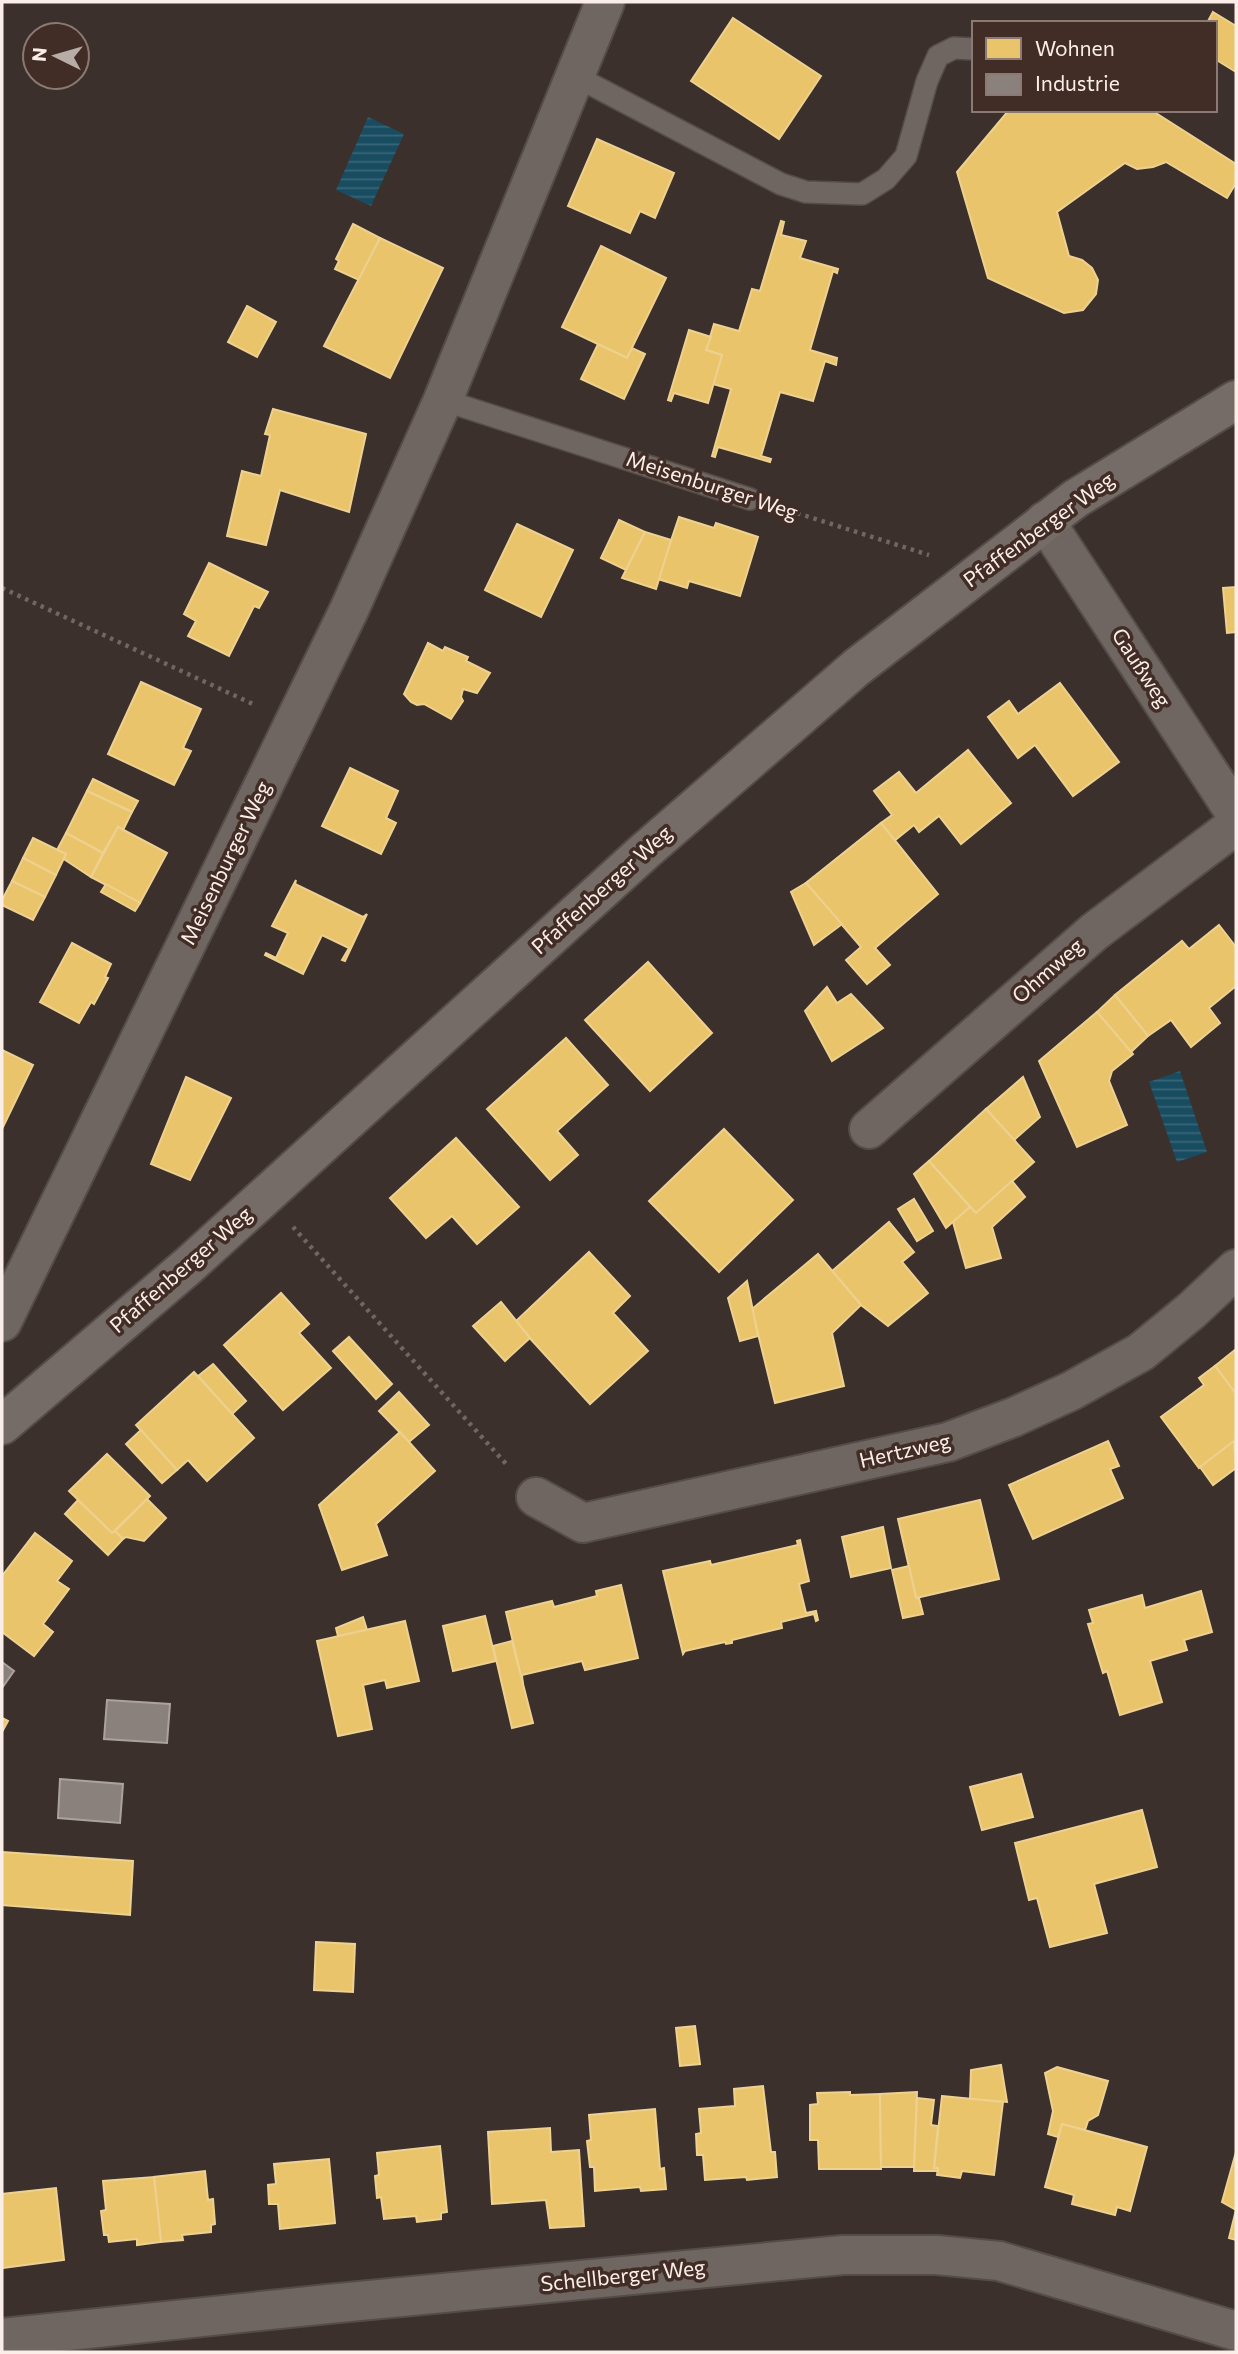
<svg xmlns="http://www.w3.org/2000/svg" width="1238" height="2354" font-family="Commissioner,sans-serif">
	<defs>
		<pattern id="water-rules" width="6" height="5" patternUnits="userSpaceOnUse" patternTransform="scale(1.75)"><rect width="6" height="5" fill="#184c60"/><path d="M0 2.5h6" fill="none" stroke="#3a6677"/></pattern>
	</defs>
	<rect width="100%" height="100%" fill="#3b302c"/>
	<g fill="url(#water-rules)">
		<polygon points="368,117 404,134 371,206 336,190"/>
		<polygon points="1180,1071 1207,1152 1177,1162 1149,1082"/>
	</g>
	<g fill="#e9c46a" stroke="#eed190" stroke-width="2">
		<polygon points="1213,12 1236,26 1236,72 1215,59 1215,23 1207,23"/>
		<polygon points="733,18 821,76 779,139 691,81"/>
		<polygon points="1009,110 1151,110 1236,164 1236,183 1227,198 1166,162 1153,167 1137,169 1125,163 1057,212 1069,256 1082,260 1092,268 1098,280 1096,294 1083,310 1064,313 988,278 957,172"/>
		<polygon points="597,139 674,173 655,218 640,211 630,233 568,206"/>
		<polygon points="781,221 784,222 781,235 806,241 800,258 838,269 837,273 833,271 810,350 837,358 836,365 825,361 813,401 780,392 761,456 771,459 770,462 718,447 715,457 712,456 731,389 713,384 722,355 706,350 714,324 739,331 752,289 760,291"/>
		<polygon points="353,224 380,238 359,280 335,269 339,261 336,259"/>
		<polygon points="380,238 443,268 390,378 324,346"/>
		<polygon points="601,246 666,278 627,358 562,327"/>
		<polygon points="247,306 276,322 257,357 228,342"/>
		<polygon points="689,330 711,337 706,350 722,355 708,403 674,393 671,401 668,400"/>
		<polygon points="598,344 627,358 632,348 645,354 624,399 581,379"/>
		<polygon points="273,409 366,434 349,512 280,490 266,545 227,536 242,471 261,476 270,435 265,434"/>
		<polygon points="679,517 714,528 716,523 758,537 740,596 689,581 687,588 658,579"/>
		<polygon points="619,520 645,532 626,570 601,558"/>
		<polygon points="517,524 573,550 541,617 485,590"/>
		<polygon points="645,532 671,540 656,589 622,578"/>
		<polygon points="209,563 268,592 259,608 254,606 229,656 188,636 196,621 184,614"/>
		<polygon points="1236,587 1236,632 1227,633 1223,588"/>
		<polygon points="428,643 443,651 445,647 468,657 466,661 490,673 477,693 463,689 461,697 463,701 451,719 424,704 417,705 411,702 404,694"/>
		<polygon points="141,682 201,709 183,748 191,751 174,785 108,754"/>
		<polygon points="1060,683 1119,762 1073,796 1035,745 1018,758 988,717 1009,701 1018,714"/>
		<polygon points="968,750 1011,803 961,844 939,816 919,832 914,825 894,841 881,823 892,815 874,791 899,772 916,793"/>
		<polygon points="350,768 398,791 386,818 396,823 381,854 322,826"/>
		<polygon points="93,779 138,801 132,812 87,791"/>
		<polygon points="87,791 132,812 123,830 118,827 103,853 66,833"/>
		<polygon points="881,823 938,894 875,948 890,965 867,984 846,960 861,947 806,883"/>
		<polygon points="118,827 167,853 140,903 91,877"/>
		<polygon points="66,833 103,853 91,877 64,859 66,854 57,850"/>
		<polygon points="33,838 66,854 56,875 23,858"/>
		<polygon points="23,858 56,875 45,897 12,881"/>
		<polygon points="296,880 295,884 363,917 367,914 345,961 342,960 349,948 322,935 303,974 265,955 266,953 276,958 288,933 272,926"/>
		<polygon points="12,881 45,897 33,920 2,905 2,900"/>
		<polygon points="806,883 842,924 814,945 791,892"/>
		<polygon points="106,884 140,903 135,911 101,892"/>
		<polygon points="1219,925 1236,947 1236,986 1209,1008 1220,1023 1191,1047 1171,1020 1148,1036 1115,995 1182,941 1189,949"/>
		<polygon points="72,943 111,964 105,977 108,978 94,1004 91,1002 79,1023 40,1002"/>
		<polygon points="648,962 712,1033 650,1091 585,1020"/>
		<polygon points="827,987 837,1003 851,994 883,1028 832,1061 805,1011"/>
		<polygon points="1115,995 1148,1036 1131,1052 1097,1012"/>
		<polygon points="1097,1012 1133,1054 1112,1071 1109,1081 1127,1125 1077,1147 1039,1061"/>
		<polygon points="566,1038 608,1085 557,1131 578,1155 550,1180 487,1109"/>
		<polygon points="2,1050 33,1065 2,1129"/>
		<polygon points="186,1077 231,1098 190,1180 151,1164"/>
		<polygon points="1023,1077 1040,1117 1014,1140 986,1109"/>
		<polygon points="986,1109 1034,1162 976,1213 929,1161"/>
		<polygon points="724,1129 793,1200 719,1272 649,1201"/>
		<polygon points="456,1138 519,1207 477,1244 452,1216 426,1238 390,1198"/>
		<polygon points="929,1161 970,1207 946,1228 914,1174"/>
		<polygon points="1012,1181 1025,1197 992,1227 1001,1258 966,1268 953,1222 970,1207 976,1213"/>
		<polygon points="914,1199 933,1231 917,1241 898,1209"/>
		<polygon points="889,1222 914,1252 902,1262 928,1293 888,1326 861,1305 832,1271"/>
		<polygon points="589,1252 630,1296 613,1313 648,1351 590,1404 515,1322"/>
		<polygon points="818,1254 861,1305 832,1333 844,1386 775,1403 752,1309"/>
		<polygon points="747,1281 758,1336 740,1341 728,1298"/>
		<polygon points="281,1293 309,1324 299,1333 331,1368 283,1410 224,1345"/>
		<polygon points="501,1302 530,1338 505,1361 473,1326"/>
		<polygon points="349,1337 392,1384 376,1399 333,1351"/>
		<polygon points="1236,1349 1236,1394 1215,1366"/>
		<polygon points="213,1364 246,1401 232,1414 198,1376"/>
		<polygon points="1215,1366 1236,1394 1236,1440 1199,1468 1161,1417 1204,1385 1199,1378"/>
		<polygon points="194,1372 254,1438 207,1481 188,1460 177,1470 136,1425"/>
		<polygon points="399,1392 429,1425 409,1442 379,1411"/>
		<polygon points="141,1430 177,1470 162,1483 126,1444"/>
		<polygon points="400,1432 435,1471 376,1524 387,1555 342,1570 319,1505"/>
		<polygon points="1108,1441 1119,1466 1110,1469 1123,1498 1033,1539 1009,1485"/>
		<polygon points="1234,1441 1236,1468 1213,1485 1200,1467"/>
		<polygon points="107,1454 150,1496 112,1533 69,1491"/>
		<polygon points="147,1499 166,1518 144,1541 126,1537 123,1539 115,1531"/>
		<polygon points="78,1500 112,1533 115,1531 123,1539 108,1555 65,1514"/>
		<polygon points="980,1500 999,1579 916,1598 898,1519"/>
		<polygon points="883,1527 891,1568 851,1577 842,1537"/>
		<polygon points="35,1533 72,1561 57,1581 69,1589 43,1624 53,1632 34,1656 2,1632 2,1576"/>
		<polygon points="800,1540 809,1581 799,1584 806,1613 816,1611 818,1620 816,1621 814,1614 781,1622 782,1628 732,1640 732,1643 726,1644 725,1642 685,1651 683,1654 663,1571 710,1561 711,1565 798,1545 797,1541"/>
		<polygon points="909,1566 916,1598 919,1598 923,1614 903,1618 892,1570"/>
		<polygon points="621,1585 638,1658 585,1670 582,1661 522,1675 523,1685 506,1612 552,1601 554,1607 597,1596 596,1591"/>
		<polygon points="1201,1591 1212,1632 1184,1640 1187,1650 1150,1661 1162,1702 1120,1715 1107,1671 1103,1673 1088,1624 1093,1623 1089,1610 1142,1595 1145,1608"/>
		<polygon points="485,1616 496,1661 453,1671 443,1626"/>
		<polygon points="363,1617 367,1630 338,1636 336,1628"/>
		<polygon points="405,1621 419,1681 387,1688 385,1680 363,1685 372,1729 338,1736 317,1641"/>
		<polygon points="512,1641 533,1723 512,1728 493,1646"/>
		<polygon points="2,1718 8,1721 2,1732"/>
		<polygon points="1021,1774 1033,1817 982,1830 970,1787"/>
		<polygon points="1142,1810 1157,1867 1094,1884 1107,1933 1050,1947 1037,1898 1029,1900 1015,1843"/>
		<polygon points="2,1852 133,1861 130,1915 2,1905"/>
		<polygon points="316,1942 355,1944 353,1992 314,1990"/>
		<polygon points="695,2026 700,2064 680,2066 676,2028"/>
		<polygon points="1001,2065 1007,2102 970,2099 971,2070"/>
		<polygon points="1057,2067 1108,2081 1098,2115 1088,2121 1085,2130 1062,2124 1058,2137 1048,2134 1053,2111 1045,2073"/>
		<polygon points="763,2086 771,2152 775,2152 777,2177 747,2180 746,2177 705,2180 703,2155 697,2155 696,2134 701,2133 699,2109 735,2106 734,2089"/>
		<polygon points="850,2092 850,2095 880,2094 881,2169 819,2169 818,2140 810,2140 810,2105 818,2104 817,2093"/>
		<polygon points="917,2092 914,2167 881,2167 880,2094"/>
		<polygon points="942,2096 1003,2102 994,2175 962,2171 960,2178 937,2175 938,2168 934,2168"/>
		<polygon points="917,2098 934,2100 931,2125 938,2126 934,2168 938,2168 938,2171 914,2171"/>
		<polygon points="655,2109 660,2169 664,2168 666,2189 641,2191 640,2187 595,2191 594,2167 590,2167 587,2141 591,2140 589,2115"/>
		<polygon points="1062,2124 1147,2147 1130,2211 1117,2207 1115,2215 1072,2204 1074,2195 1045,2187"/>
		<polygon points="550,2128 551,2152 579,2150 584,2226 550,2228 546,2200 492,2204 488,2132"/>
		<polygon points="440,2146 447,2212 441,2213 441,2219 417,2222 416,2216 384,2219 381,2197 377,2198 375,2176 379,2175 377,2153"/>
		<polygon points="1236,2152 1236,2240 1229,2238 1236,2210 1222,2202"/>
		<polygon points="329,2159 335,2223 280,2229 278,2204 269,2204 268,2185 276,2184 274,2164"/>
		<polygon points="205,2171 208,2200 213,2199 215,2224 211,2225 211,2232 182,2235 183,2240 161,2242 154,2177"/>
		<polygon points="154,2177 161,2242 137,2245 137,2239 109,2242 108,2235 104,2235 101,2211 106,2210 103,2181"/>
		<polygon points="56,2188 64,2260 2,2268 2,2194"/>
	</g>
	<g fill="#8a817c" stroke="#aca29d" stroke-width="2">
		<polygon points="2,1662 14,1671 2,1688"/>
		<polygon points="107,1700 170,1704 167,1743 104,1739"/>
		<polygon points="60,1779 123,1784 120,1823 58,1818"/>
	</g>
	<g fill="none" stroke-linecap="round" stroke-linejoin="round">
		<g stroke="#554c48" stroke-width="24">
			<g id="lane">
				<polyline points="575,76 781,184 806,192 862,194 886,179 906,156 927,81 938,56 954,48 974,49"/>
				<polyline points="443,400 750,499"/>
			</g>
		</g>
		<g stroke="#554c48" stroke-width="42">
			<g id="street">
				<polyline points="1045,521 1236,814"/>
				<polyline points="869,1129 1094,932 1236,825"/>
				<polyline points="2,1322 349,610 443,400 605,2"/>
				<polyline points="536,1497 583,1523 948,1442 1014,1417 1071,1391 1141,1352 1191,1311 1236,1269"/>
				<polyline points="2,2338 328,2304 843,2255 937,2255 999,2261 1236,2331"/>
			</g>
		</g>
		<g stroke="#554c48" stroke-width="42">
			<polyline id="secondary" points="2,1425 188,1266 645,851 857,667 1075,499 1236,400"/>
		</g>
		<g stroke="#706764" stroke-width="4.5" stroke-dasharray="3.5 5" stroke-linecap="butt">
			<polyline points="781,508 929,555"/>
			<polyline points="2,588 255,705"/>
			<polyline points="293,1227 507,1465"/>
		</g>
		<use href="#lane" stroke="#6f6662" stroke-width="21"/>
		<use href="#street" stroke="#6f6662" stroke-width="38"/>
		<use href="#secondary" stroke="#766c67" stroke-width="38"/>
	</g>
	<g text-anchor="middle" stroke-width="7" stroke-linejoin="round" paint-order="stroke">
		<g font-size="21" fill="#fbeee9" stroke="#412d26">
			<text transform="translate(712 486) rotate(18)" y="7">Meisenburger Weg</text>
			<text transform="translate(1039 530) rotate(-36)" y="7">Pfaffenberger Weg</text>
			<text transform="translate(1141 668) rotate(57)" y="7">Gaußweg</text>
			<text transform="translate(226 863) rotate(-64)" y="7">Meisenburger Weg</text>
			<text transform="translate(602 890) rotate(-42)" y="7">Pfaffenberger Weg</text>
			<text transform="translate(1048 971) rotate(-41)" y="7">Ohmweg</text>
			<text transform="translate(181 1270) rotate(-41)" y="7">Pfaffenberger Weg</text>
			<text transform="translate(905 1451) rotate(-13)" y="7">Hertzweg</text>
			<text transform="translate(623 2276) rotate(-6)" y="7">Schellberger Weg</text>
		</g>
	</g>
	<rect width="1238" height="2354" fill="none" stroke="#fbeee9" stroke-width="7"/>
	<rect x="972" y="21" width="245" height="91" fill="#412d26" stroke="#8b7a74" stroke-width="2"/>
	<rect x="986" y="38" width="35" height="21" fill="#e9c46a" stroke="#8b7a74" stroke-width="2"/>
	<text x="1035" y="56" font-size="21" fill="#fbeee9">Wohnen</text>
	<rect x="986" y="74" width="35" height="21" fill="#8a817c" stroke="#8b7a74" stroke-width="2"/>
	<text x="1035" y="91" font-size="21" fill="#fbeee9">Industrie</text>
	<g transform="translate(56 56) rotate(275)"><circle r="33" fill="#412d26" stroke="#8b7a74" stroke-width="2"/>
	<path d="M0-5L12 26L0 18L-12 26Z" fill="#b8aca7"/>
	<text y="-10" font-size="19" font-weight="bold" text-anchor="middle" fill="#fbeee9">N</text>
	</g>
</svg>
